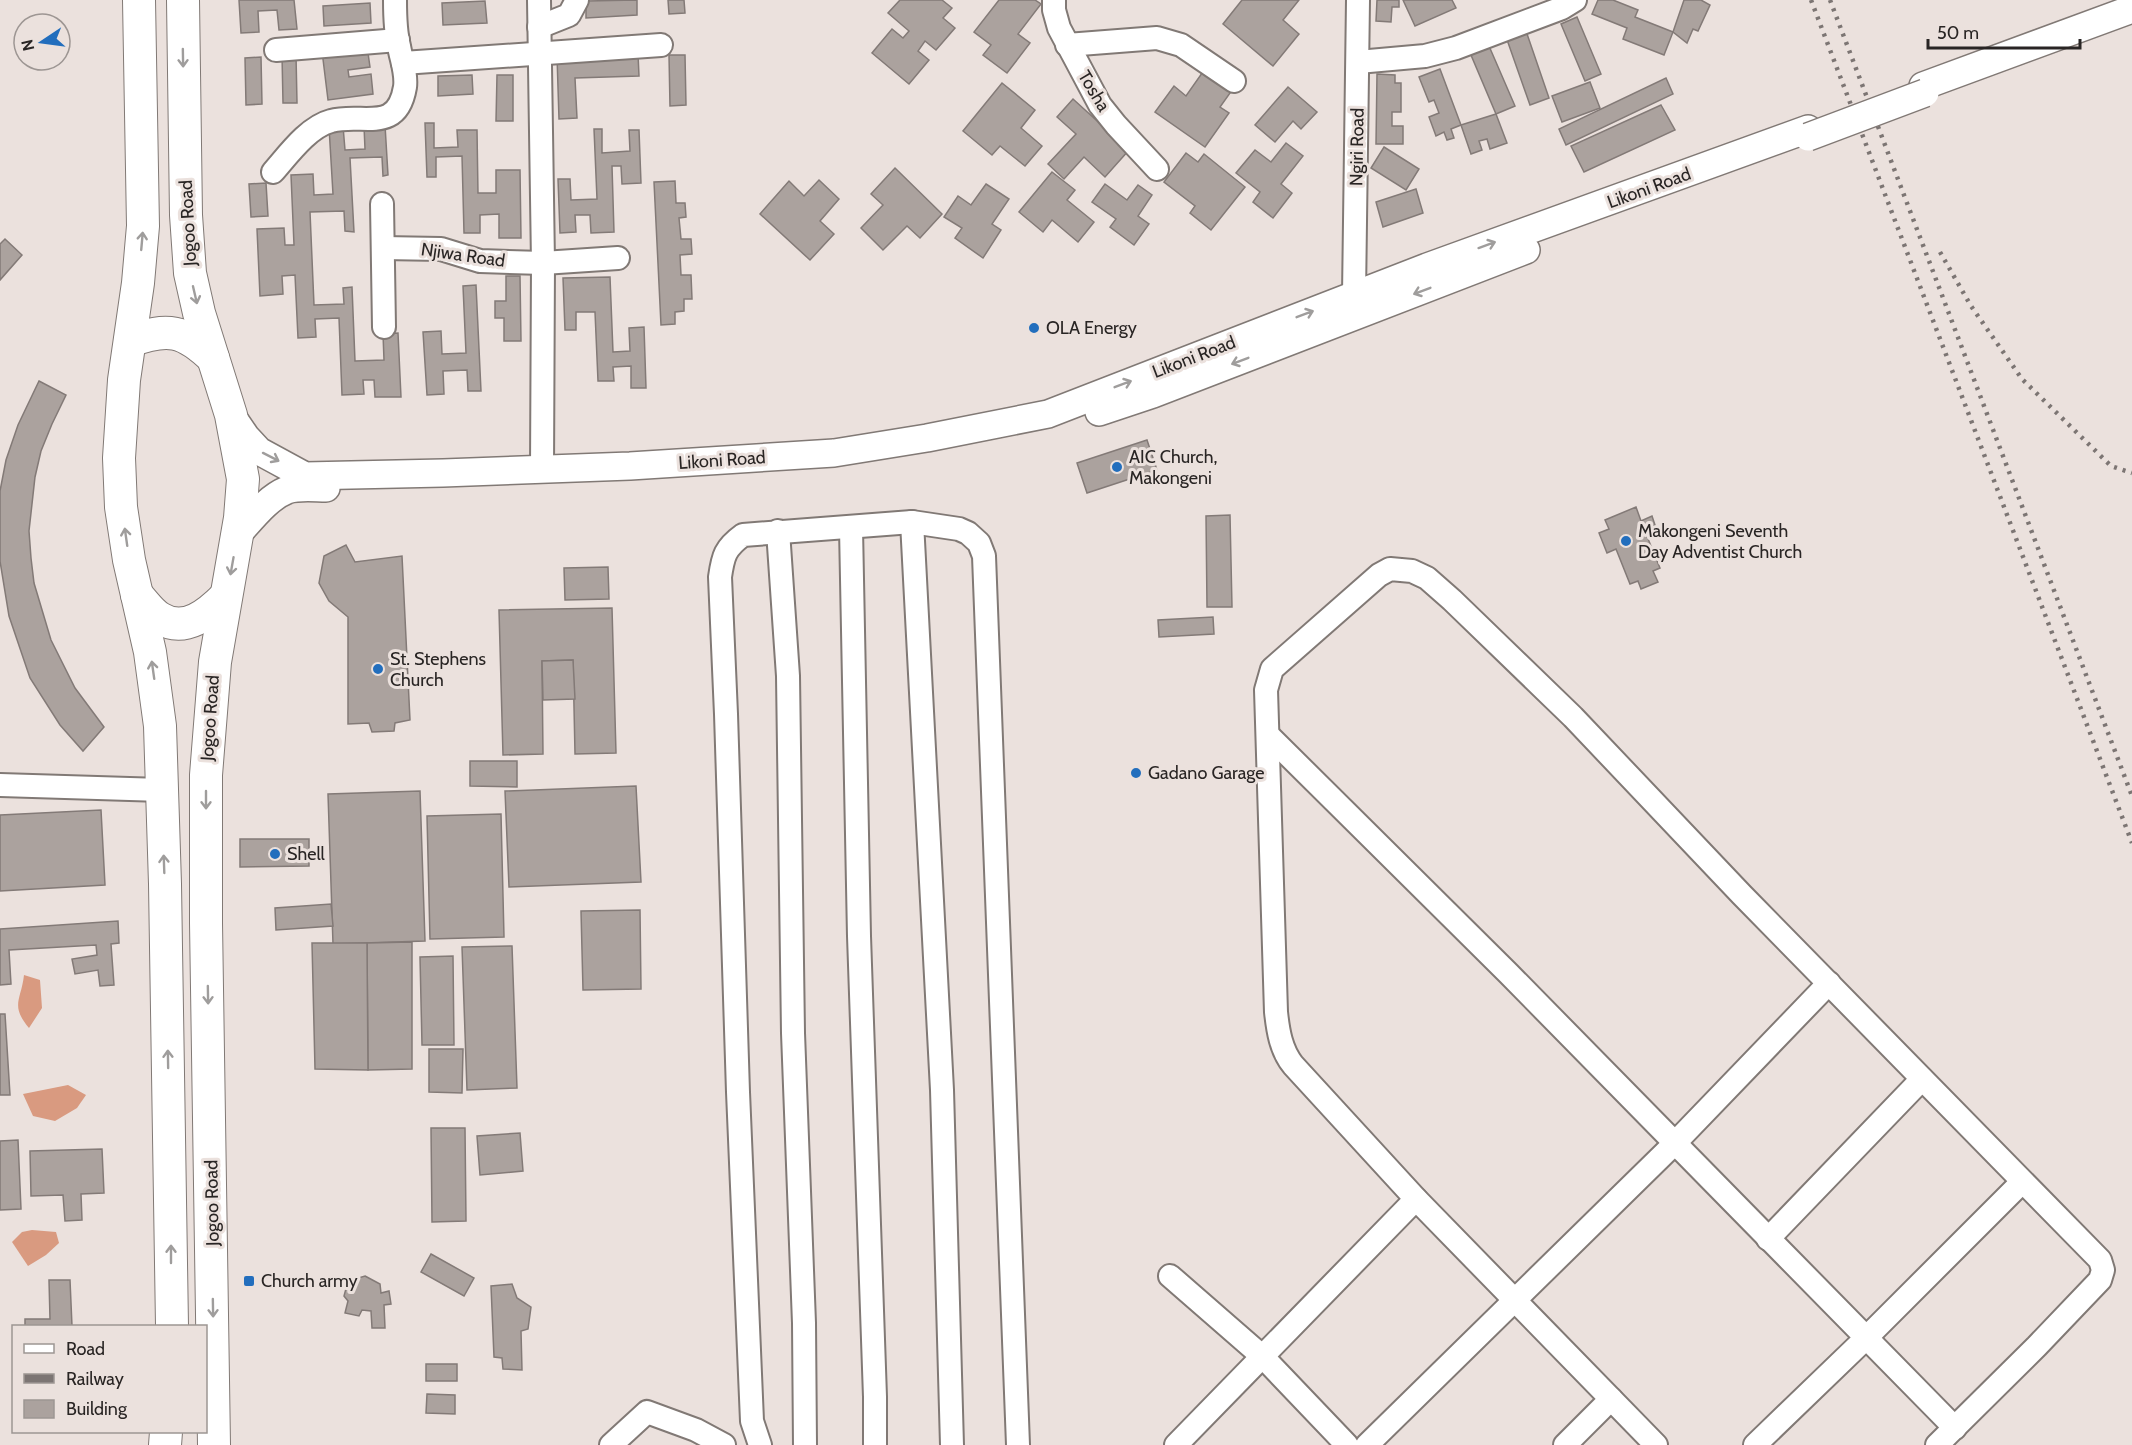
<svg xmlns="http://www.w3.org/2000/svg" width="2132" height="1445" font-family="Cabin,sans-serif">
	<rect width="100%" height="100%" fill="#ebe1dd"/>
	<g fill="#d99a80">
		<path d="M 24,975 L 40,980 L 42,1008 L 29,1028 C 10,1005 21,1001 24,975 Z"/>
		<polygon points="68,1085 86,1095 77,1108 55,1121 33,1116 23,1094"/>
		<polygon points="32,1230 56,1232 59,1243 46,1255 28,1266 12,1242 22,1232"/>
	</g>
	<g fill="#aba29e" stroke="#837a77" stroke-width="1.5">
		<polygon points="239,0 294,0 297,29 279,30 277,10 258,11 259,32 241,33"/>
		<polygon points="637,0 637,15 586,18 586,1"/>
		<polygon points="668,0 684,0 685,13 669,14"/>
		<polygon points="900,0 942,0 952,8 943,18 955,28 936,50 925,41 918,51 929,60 909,84 872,53 892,29 903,38 909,31 888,13"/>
		<polygon points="999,0 1035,0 1041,4 1018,34 1030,43 1007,73 983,55 991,45 974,32"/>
		<polygon points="1242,0 1299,0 1283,20 1299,34 1273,66 1223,24"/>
		<polygon points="1377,0 1399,0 1399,7 1392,7 1391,22 1376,21"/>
		<polygon points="1403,0 1452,0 1456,8 1415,26"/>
		<polygon points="1598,0 1613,0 1638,10 1635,17 1673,32 1664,55 1623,39 1627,28 1592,14"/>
		<polygon points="1684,0 1701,0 1710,5 1698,31 1693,29 1687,43 1673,32"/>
		<polygon points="485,1 487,23 443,25 442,3"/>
		<polygon points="370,3 371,23 324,26 323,6"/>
		<polygon points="1577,17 1601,74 1585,81 1561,24"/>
		<polygon points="1525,28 1549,98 1530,105 1505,34"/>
		<polygon points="367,46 370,67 348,70 349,77 371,74 373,94 328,100 322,51"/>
		<polygon points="1489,46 1515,106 1496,114 1471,55"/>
		<polygon points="638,54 639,76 575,78 577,118 559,119 557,56"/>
		<polygon points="282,55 296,55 297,103 283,103"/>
		<polygon points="669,55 685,55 686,105 670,106"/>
		<polygon points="261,57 262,104 246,105 245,58"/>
		<polygon points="1207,66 1235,86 1220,107 1229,113 1205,147 1155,112 1174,86 1186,96"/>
		<polygon points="1440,69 1461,125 1451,129 1454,138 1447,140 1444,132 1436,136 1429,117 1439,113 1434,100 1429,102 1419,77"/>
		<polygon points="1377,74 1395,75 1395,83 1401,83 1401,112 1392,112 1392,126 1403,126 1403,144 1376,144"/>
		<polygon points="472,75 473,94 438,96 438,76"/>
		<polygon points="497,75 513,75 513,121 496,121"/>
		<polygon points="1666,78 1673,94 1566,145 1559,129"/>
		<polygon points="1590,82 1600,108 1562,122 1552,96"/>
		<polygon points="1002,83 1035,110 1021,128 1042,146 1025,166 1000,146 992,155 963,131"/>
		<polygon points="1288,87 1317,112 1301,129 1293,121 1275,142 1255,125"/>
		<polygon points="1073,99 1129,150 1105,177 1084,157 1064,179 1048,164 1076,134 1057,117"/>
		<polygon points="1661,105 1675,130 1584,172 1571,146"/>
		<polygon points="1496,114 1507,143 1490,149 1487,139 1479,141 1482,150 1471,154 1461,125"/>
		<polygon points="425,123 434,123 434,148 458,147 457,130 477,130 478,193 496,193 496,170 520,170 521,238 499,238 499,214 480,215 480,233 464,233 462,156 436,157 436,177 427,177"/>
		<polygon points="385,125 388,175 383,176 382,157 350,158 354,232 345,231 344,211 310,212 314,305 344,304 343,288 352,287 355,361 384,360 383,334 398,333 401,397 375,397 374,380 363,380 364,394 342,395 339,318 315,319 316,337 298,338 295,275 282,276 283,294 260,296 257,229 284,228 285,245 294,245 291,175 313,174 314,195 333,194 329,127 343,126 345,150 365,149 364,126"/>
		<polygon points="594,129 602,129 602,153 630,151 629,130 639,130 641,183 622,184 621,166 612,166 614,232 591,233 590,215 575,215 576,232 560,233 558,179 570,179 571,200 597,199"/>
		<polygon points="1286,143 1303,156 1281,184 1292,193 1273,218 1253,202 1260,192 1236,173 1255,150 1271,162"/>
		<polygon points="1384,147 1419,169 1406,190 1371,168"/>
		<polygon points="1186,153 1198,162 1204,154 1245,187 1211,230 1190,213 1195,206 1164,182"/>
		<polygon points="895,168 942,214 920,238 907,226 883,250 861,228 883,205 871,194"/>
		<polygon points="1052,172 1075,190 1067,200 1094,222 1078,242 1052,220 1043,232 1019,212"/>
		<polygon points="819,180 839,199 820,221 834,234 810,260 760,214 789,181 804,196"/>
		<polygon points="675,181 676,203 685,203 686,217 679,218 681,239 691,239 692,254 680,255 681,275 691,275 692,299 684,299 684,311 675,312 675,324 661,325 654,182"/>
		<polygon points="266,183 268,216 251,217 249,184"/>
		<polygon points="986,184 1009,199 992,224 1001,230 983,258 955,238 962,228 944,217 958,196 971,205"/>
		<polygon points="1105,184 1127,200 1138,185 1152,195 1138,216 1149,224 1134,245 1110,227 1116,219 1092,202"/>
		<polygon points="1416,189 1423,213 1383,227 1376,202"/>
		<polygon points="5,239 22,255 0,280 0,244"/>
		<polygon points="506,276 520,276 521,341 504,341 504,318 495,318 495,301 506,301"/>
		<polygon points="610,277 613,352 630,351 629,328 644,327 646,388 631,388 631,366 613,367 614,381 598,381 595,312 576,312 576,330 565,330 563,278"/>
		<polygon points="476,285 481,391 468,391 467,370 443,371 444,394 427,395 423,332 441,331 442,354 466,353 463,286"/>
		<polygon points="39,381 66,395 52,424 41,451 35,477 29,531 31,558 34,583 51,640 75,688 104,727 83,751 60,725 30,678 9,616 0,561 0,491 6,460 18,425"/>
		<polygon points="1147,440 1157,470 1087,493 1077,463"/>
		<polygon points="1636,507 1641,521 1652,516 1655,525 1644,529 1660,568 1653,571 1658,582 1641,589 1638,581 1630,584 1616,549 1607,553 1599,533 1609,529 1605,520"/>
		<polygon points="1230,515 1232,607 1207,607 1206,516"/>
		<polygon points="346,545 355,562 402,556 410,720 395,723 394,731 372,732 369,723 348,724 348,617 329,601 319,583 324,556"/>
		<polygon points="608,567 609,599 565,600 564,568"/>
		<polygon points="612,608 616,753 575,754 573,660 542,661 543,754 503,755 499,610"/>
		<polygon points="1213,617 1214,634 1159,637 1158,620"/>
		<polygon points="573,660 575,699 543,700 542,661"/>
		<polygon points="470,761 517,761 517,787 470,786"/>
		<polygon points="636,786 641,882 509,887 505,791"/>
		<polygon points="420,791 425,941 333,944 328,794"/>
		<polygon points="101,810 105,885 0,891 0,815"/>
		<polygon points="501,814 504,937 430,939 427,816"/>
		<polygon points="240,839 309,839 309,866 240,867"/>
		<polygon points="331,904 333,926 276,930 275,908"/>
		<polygon points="640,910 641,989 583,990 581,911"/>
		<polygon points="118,921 119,943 111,944 114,985 100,986 98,970 75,974 72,959 97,955 96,945 9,950 11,984 0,985 0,929"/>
		<polygon points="412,942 412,1069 368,1070 367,943"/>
		<polygon points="312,943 367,943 368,1070 315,1069"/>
		<polygon points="512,946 517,1088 467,1090 462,947"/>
		<polygon points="453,956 454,1045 422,1045 420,957"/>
		<polygon points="0,1014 5,1014 10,1095 0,1095"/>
		<polygon points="429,1049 463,1049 462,1093 429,1092"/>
		<polygon points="431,1128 465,1128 466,1221 432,1222"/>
		<polygon points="520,1133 523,1171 480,1175 477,1136"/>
		<polygon points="18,1140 21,1209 0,1210 0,1141"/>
		<polygon points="102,1149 104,1193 81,1194 82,1220 65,1221 63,1195 31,1196 30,1151"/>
		<polygon points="431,1254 474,1278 464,1296 421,1272"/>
		<polygon points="365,1276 380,1284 381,1293 389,1291 391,1304 384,1305 385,1328 372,1328 371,1311 362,1310 359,1316 345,1313 348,1301 344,1296 348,1281"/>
		<polygon points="49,1280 70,1280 72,1326 25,1326 25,1319 50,1319"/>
		<polygon points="512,1284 517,1298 531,1307 528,1329 521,1331 522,1370 503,1369 502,1358 494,1357 491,1286"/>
		<rect x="426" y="1364" width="31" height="17"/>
		<polygon points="427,1394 455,1395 455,1414 426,1413"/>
	</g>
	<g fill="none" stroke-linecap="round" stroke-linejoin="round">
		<g stroke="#817975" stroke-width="26">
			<g id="minor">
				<polyline points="539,0 543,263 542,469"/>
				<polyline points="1054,0 1054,10 1059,28 1100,105 1116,125 1157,169"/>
				<polyline points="539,27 569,15 577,0"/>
				<polyline points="1067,45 1157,38 1181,45 1234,81"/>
				<polyline points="276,50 398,40"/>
				<polyline points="1358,62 1425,56 1456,48 1562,8 1575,0"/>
				<polyline points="403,63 661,45"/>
				<path d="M 273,172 C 288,155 308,127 331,121 C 362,112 397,135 405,87 C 407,73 401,59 399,46 C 395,31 395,15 395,0"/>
				<polyline points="382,204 384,327"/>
				<polyline points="383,248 441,249 480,261 543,263 618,258"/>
				<polyline points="1354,295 1358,0"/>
				<polyline points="912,522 942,1090 952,1445"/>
				<polyline points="851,528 859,936 875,1397 875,1445"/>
				<polyline points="778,531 788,676 793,1033 804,1323 805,1445"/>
				<polyline points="1268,735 1508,973 1955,1428"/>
				<polyline points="0,785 162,790"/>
				<polyline points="1768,1239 1922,1079"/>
				<polyline points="1170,1276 1263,1357 1347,1445"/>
				<polyline points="611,1445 647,1412 696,1430 724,1445"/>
				<path d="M 760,1445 L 752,1421 L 738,1092 L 726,714 L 720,577 C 723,556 725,548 743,535 L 912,522 L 959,529 L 968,533 L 979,543 L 984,556 L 1018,1445"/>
				<polyline points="1176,1445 1416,1199"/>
				<polyline points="1367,1445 1674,1144 1829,983"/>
				<polyline points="1565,1445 1611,1399"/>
				<path d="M 1656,1445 L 1416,1199 L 1293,1065 C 1281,1050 1278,1031 1276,1012 L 1266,690 L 1272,669 L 1379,575 L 1390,569 L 1412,571 L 1427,578 L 1452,600 L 1573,717 L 1742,895 L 2100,1260 L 2103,1270 L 2100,1280 L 2037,1346 L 1937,1445"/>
				<polyline points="1755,1445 1866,1338 2022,1182"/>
			</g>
		</g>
		<g stroke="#817975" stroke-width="30">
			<g id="tertiary">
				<polyline points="1923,86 2132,9"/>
				<polyline points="1099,412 1153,394 1526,250"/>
				<polyline points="231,415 246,437 259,451 305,476 443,473 630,466 834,453 927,438 1048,414 1427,267 1808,129"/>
				<path d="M 237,535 C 251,520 267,498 287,490 C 298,486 315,488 326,488"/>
			</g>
		</g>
		<g stroke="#817975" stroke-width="34">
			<g id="secondary">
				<polyline points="139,0 143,226 138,283 124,380 119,458 121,507 129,560 150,652 160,726 165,884 172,1326"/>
				<polyline points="183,0 186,215 190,273 199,313 231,415 243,479 240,518 215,662 206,775 206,923 214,1445"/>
				<path d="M 130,341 C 168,327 184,330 213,358"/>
				<path d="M 137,595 C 144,602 151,613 160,618 C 185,634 209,613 226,596"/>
				<polyline points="165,1445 166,1432"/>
			</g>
		</g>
		<use href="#minor" stroke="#fff" stroke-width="22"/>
		<use href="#tertiary" stroke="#fff" stroke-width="27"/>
		<use href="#secondary" stroke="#fff" stroke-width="32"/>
		<g stroke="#7c7573" stroke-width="4.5" stroke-dasharray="3 6" stroke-linecap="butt">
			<polyline points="1811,0 2132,843"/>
			<polyline points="1830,0 2132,796"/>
			<polyline points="1940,252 1971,306 2022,379 2111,466 2132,473"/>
		</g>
		<g stroke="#817975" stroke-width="30" stroke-linecap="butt">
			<polyline id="tertiary-bridge" points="1808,137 1925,93"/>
		</g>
		<use href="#tertiary-bridge" stroke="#fff" stroke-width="27"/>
	</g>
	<defs><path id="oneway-shaft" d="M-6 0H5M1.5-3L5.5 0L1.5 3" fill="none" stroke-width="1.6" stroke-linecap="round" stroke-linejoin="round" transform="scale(1.5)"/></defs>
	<g stroke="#9f9d9c">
		<use href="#oneway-shaft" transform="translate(183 58) rotate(89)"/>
		<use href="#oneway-shaft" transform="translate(142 241) rotate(-85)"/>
		<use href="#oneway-shaft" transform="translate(1487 245) rotate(-20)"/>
		<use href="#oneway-shaft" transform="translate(1422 291) rotate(159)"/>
		<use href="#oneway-shaft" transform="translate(195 295) rotate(77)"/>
		<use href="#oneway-shaft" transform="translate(1305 314) rotate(-21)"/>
		<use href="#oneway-shaft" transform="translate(1240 361) rotate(159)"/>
		<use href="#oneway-shaft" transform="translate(1123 384) rotate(-21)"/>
		<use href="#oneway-shaft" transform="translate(271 457) rotate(27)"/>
		<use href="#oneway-shaft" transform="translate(126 537) rotate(-98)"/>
		<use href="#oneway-shaft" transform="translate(232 566) rotate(100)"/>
		<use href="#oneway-shaft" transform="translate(153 670) rotate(-98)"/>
		<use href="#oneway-shaft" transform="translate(206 800) rotate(90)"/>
		<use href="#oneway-shaft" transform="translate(164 864) rotate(-92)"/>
		<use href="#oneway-shaft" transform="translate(208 995) rotate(89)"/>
		<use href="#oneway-shaft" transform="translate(168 1059) rotate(-91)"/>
		<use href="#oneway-shaft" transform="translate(171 1254) rotate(-90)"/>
		<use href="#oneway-shaft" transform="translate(213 1308) rotate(89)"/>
	</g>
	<g fill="#226ebd" stroke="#ebe1dd" stroke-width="2">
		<circle cx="1034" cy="328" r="6"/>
		<circle cx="1117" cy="467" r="6"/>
		<circle cx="1626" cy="541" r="6"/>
		<circle cx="378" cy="669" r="6"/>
		<circle cx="1136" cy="773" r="6"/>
		<circle cx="275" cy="854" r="6"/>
		<rect x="243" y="1275" width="12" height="12" rx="3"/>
	</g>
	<g text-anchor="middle" stroke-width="6" stroke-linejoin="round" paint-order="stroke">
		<g font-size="18" fill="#292524" stroke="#ebe1dd">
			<text transform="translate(1094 91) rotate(59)" y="6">Tosha</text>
			<text transform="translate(1357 147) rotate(-89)" y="6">Ngiri Road</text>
			<text transform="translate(1649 188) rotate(-20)" y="6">Likoni Road</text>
			<text transform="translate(188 223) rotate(-93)" y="6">Jogoo Road</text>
			<text transform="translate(463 255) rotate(8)" y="6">Njiwa Road</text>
			<text transform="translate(1194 357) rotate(-21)" y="6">Likoni Road</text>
			<text transform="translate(722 460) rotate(-4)" y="6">Likoni Road</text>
			<text transform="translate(210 718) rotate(-86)" y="6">Jogoo Road</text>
			<text transform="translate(212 1203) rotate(-91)" y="6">Jogoo Road</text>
		</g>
		<g font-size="18" fill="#292524" stroke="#ebe1dd" text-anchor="start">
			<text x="1046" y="334">OLA Energy</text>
			<text x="1129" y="463">AIC Church,<tspan x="1129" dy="21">Makongeni</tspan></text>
			<text x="1638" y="537">Makongeni Seventh<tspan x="1638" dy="21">Day Adventist Church</tspan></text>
			<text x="390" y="665">St. Stephens<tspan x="390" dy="21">Church</tspan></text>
			<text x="1148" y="779">Gadano Garage</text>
			<text x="287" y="860">Shell</text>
			<text x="261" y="1287">Church army</text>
		</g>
	</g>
	<rect x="12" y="1325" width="195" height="108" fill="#ebe1dd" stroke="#9d9693" stroke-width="1.5"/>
	<rect x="24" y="1344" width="30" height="9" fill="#ffffff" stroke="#9d9693" stroke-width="1.5"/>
	<text x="66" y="1355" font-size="18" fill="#292524">Road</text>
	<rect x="24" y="1374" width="30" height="9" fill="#7c7573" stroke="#9d9693" stroke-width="1.5"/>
	<text x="66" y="1385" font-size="18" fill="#292524">Railway</text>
	<rect x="24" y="1400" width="30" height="18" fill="#aba29e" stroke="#9d9693" stroke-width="1.5"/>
	<text x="66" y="1415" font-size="18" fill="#292524">Building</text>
	<g transform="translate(42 42) rotate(257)"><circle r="28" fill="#ebe1dd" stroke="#9d9693" stroke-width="1.5"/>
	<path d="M0-4.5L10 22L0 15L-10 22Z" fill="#226ebd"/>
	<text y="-9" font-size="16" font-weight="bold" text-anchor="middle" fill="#292524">N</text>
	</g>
	<path d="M1928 39v9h152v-9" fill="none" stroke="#292524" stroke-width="3"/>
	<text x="1937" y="39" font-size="18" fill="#292524" stroke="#ebe1dd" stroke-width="4.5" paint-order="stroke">50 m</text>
</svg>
